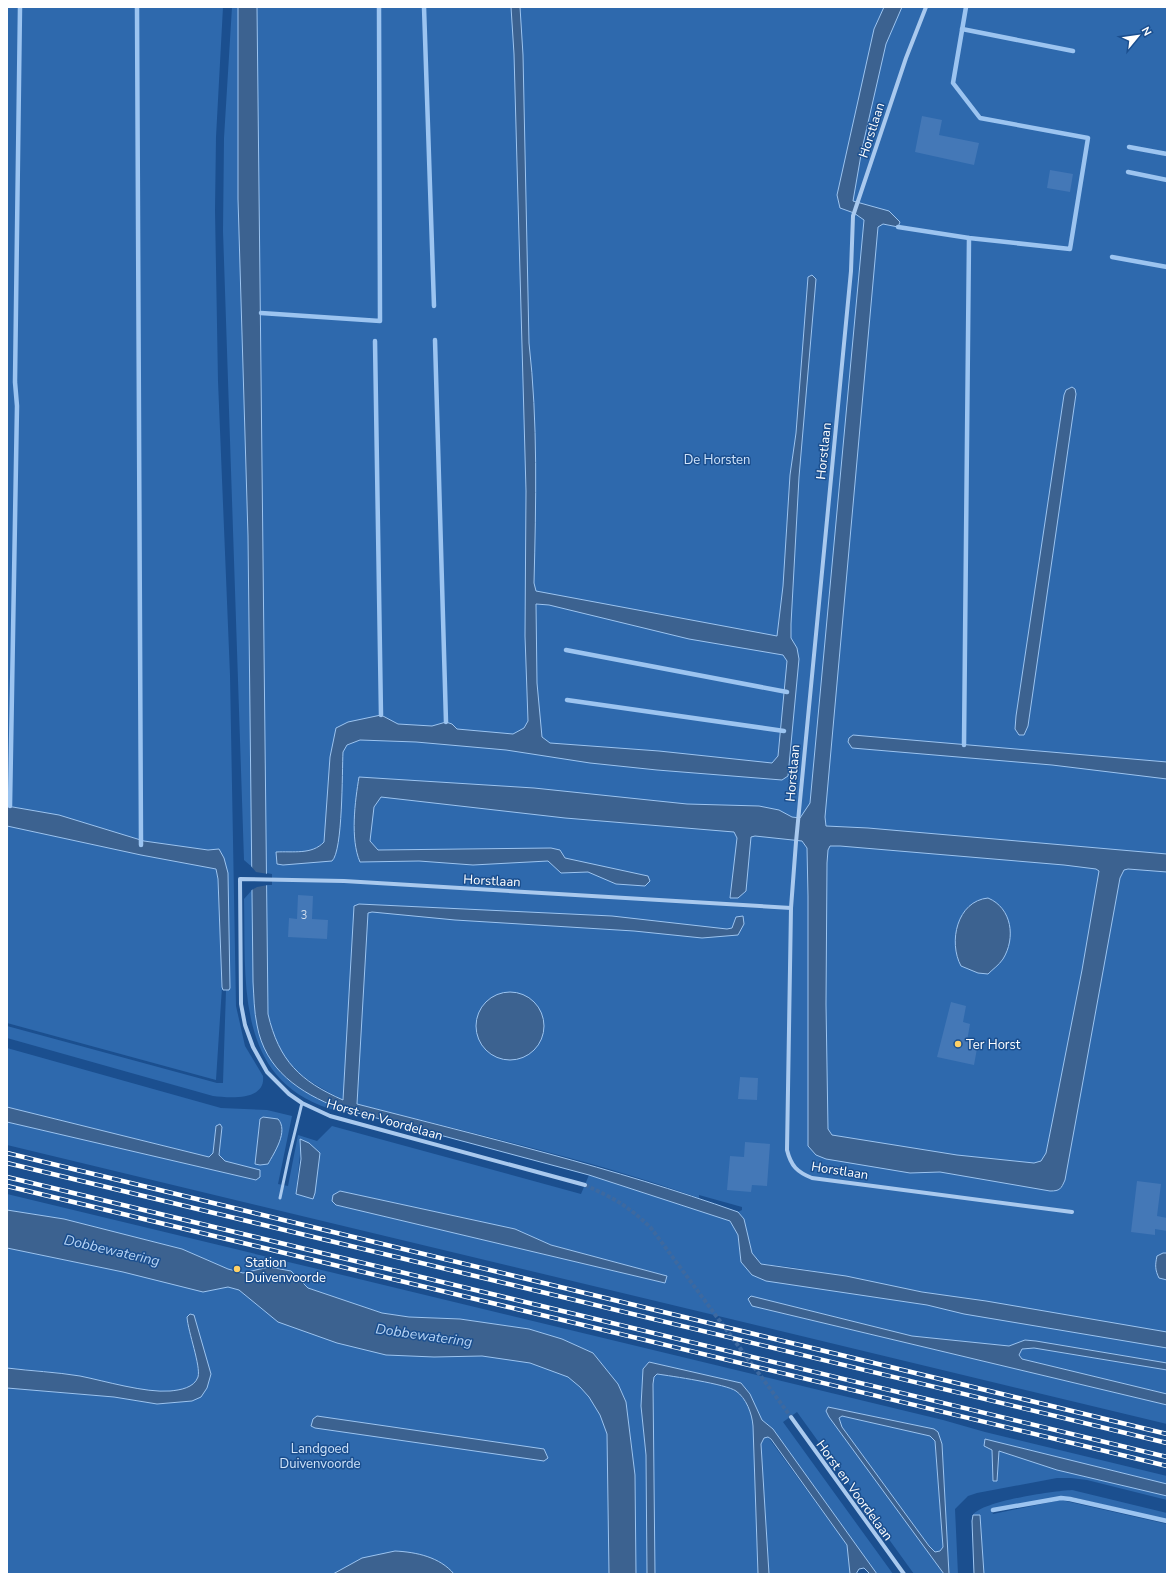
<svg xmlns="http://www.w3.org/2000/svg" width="1174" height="1581" font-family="'Nunito Sans',sans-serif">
	<rect width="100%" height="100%" fill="#1b4f8f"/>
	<g fill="#2e69ad" fill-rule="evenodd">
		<path d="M 7,7 L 223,7 L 216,137 L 215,210 L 218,381 L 230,675 L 236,1006 L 245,1046 L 263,1076 C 266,1101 230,1098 213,1096 L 7,1038 L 7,1026 L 217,1083 L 223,1083 L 226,990 L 229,990 L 219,849 L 208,850 L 144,841 L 59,815 L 7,806 Z"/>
		<polygon points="232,7 238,7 238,199 248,536 252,867 244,860 223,231 224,138"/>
		<path d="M 257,7 L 1167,7 L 1167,1363 L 1036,1341 L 1025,1340 L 1009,1346 L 912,1336 L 751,1296 L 752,1306 L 1167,1405 L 1167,1424 L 7,1145 L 7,1122 L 256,1180 L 221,1159 L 219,1155 L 222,1127 L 216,1126 L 213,1153 L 209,1157 L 7,1107 L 7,1048 L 221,1108 L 267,1110 L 292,1116 L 278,1184 L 288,1186 L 298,1135 L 317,1141 L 332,1126 L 581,1194 L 589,1175 L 730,1221 L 738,1235 L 741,1262 L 804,1286 L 927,1305 L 977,1316 L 962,1298 C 894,1289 829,1270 761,1264 L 752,1253 L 744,1219 L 738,1212 L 742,1210 L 742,1207 L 699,1195 L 699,1198 C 589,1159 470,1133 357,1104 L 358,1092 L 344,1088 L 343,1100 C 299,1076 280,1067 268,1014 L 266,885 L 272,885 L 272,874 L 266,873 ZM 309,1143 L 296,1194 L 301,1144 L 299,1144 ZM 340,1191 L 515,1229 L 551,1245 L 667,1276 L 665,1283 L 336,1205 Z"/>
		<polygon points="7,826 141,855 216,869 218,879 222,987 216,1080 7,1023"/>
		<path d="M 252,890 C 252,918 252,945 253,972 C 255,1045 267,1081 339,1108 L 338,1111 C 234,1084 246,983 244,899 Z"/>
		<polygon points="7,1194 943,1420 985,1432 1167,1476 1167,1484 985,1439 992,1450 993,1481 997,1481 999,1451 1057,1470 1167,1496 1167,1500 1087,1480 1071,1478 1057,1478 977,1493 968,1496 955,1509 958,1574 949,1574 942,1444 938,1432 934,1429 828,1407 829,1417 944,1574 914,1574 797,1412 783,1422 893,1574 877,1574 773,1429 762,1420 750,1394 741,1383 649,1362 643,1369 641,1406 646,1455 647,1574 636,1574 635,1475 626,1402 618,1384 593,1353 562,1339 529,1329 460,1319 409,1317 382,1313 308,1288 291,1271 269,1267 243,1273 228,1269 182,1249 64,1219 7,1210"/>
		<path d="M 7,1248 L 147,1277 L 196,1277 L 554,1354 L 605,1396 L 617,1574 L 7,1574 L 7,1388 L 114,1397 L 157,1404 L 192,1401 L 207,1388 L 187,1317 C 188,1332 201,1366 198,1377 C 194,1388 180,1390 170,1391 C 145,1393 105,1381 80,1376 C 56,1372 31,1370 7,1368 Z"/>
		<polygon points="1034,1348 1167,1370 1167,1394 1022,1359 1019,1355 1021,1349"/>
		<path d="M 657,1374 C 671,1376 727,1384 736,1391 C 746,1399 752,1413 753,1426 L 758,1574 L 655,1574 L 653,1384 L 654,1377 Z"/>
		<polygon points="842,1416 930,1436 935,1441 943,1547 940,1551 935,1552 929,1546 842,1427 839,1418"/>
		<polygon points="768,1437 847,1545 850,1574 769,1574 761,1444 764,1438"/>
		<path d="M 1072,1490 L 1167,1513 L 1167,1520 L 1072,1497 L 1060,1497 L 991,1509 L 993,1514 L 1061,1500 L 1167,1524 L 1167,1574 L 984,1574 L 980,1515 L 973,1515 C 982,1501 1054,1491 1072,1490 Z"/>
	</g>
	<g fill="#3c6290" stroke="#9cc4f0" fill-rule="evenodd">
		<path d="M 238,7 L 257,7 L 268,1014 C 279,1061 300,1081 343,1100 L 354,906 L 359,904 L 612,916 L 727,929 L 732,928 L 736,917 L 743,916 L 744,924 L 738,935 L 702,938 L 634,931 L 455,920 L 372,912 L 368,913 L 357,1104 C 485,1137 614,1168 738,1212 L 744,1219 L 752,1253 L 761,1264 L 846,1276 L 922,1292 L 986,1301 L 1167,1332 L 1167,1348 L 964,1314 L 927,1305 L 766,1281 L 752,1275 L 741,1262 L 738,1235 L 730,1221 L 589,1175 L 339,1108 C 300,1093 265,1070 257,1025 C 254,1011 254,997 253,982 L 248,536 L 238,199 Z"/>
		<path d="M 511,7 L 520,7 L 523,55 L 529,343 C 538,422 536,503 534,583 L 536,591 L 777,636 L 783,586 L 790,475 L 796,433 L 808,277 L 812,275 L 816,279 L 799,477 L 791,624 L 791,638 L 797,648 L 799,659 L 788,776 L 782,780 L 657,770 L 590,763 L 506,750 L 416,742 L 360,740 L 347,745 L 343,752 C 342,771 343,851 332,861 L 283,865 L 277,864 L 276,852 C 293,851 312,855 324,842 L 330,757 L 336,728 L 348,722 L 381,715 L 398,724 L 432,726 L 446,722 L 452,724 L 457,729 L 513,734 L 524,728 L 528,721 L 525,636 L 526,491 L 514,54 ZM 536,604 L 549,605 L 689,639 L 783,655 L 787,661 L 778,756 L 772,763 L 659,751 L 550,743 L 542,737 L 537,683 Z"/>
		<path d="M 884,7 L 902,7 L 886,44 L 862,149 L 853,201 L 889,211 L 900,222 L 898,227 L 883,224 L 878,227 L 825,817 L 826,826 L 868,828 L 1167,854 L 1167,872 L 1128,869 L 1124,870 L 1120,878 L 1065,1180 C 1061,1189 1060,1191 1050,1191 L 940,1172 L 910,1173 L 826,1159 L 816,1155 L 808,1146 L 808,896 L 807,848 L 802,841 L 755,836 L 751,837 L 746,891 L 738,898 L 730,898 L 737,838 L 734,832 L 565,818 L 381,797 L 374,807 L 370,841 L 378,850 L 551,848 L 560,850 L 565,858 L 648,876 L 650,881 L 645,886 L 616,884 L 588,872 L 561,873 L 548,861 L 473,865 L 419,861 L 360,862 C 350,839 355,801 359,777 L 534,788 L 687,804 L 759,806 L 779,810 L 792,817 L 800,818 L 810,803 L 864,220 L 854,213 L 840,208 L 837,195 L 874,29 ZM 830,846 L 840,846 L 1064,865 L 1096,869 L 1099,871 L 1082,970 L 1052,1123 L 1046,1153 L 1041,1161 L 1034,1163 L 957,1155 L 832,1135 L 828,1129 L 826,1004 L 827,863 L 828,850 Z"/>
		<polygon points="1072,387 1075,389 1076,394 1028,726 1024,735 1019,735 1015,729 1016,716 1064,395 1066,390"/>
		<polygon points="853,735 1167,762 1167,779 1052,765 852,748 848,742 849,738"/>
		<polygon points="7,806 59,815 144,841 208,850 219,849 224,858 228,873 230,988 229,990 223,990 222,987 218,879 216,869 141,855 7,826"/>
		<path d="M 988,898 C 1012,908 1016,938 1003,959 C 999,965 993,969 988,974 L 978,973 L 961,966 C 948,942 957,901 988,898 Z"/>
		<circle cx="510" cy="1026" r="34"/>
		<polygon points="7,1107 209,1157 213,1153 216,1126 220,1124 222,1127 219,1155 225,1161 260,1170 260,1177 256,1180 7,1122"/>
		<path d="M 263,1117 L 278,1119 C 289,1131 274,1153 268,1164 L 260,1165 L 255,1164 L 260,1119 Z"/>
		<polygon points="300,1139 309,1143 320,1153 315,1193 313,1199 296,1194 301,1159"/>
		<polygon points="340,1191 515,1229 551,1245 667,1276 665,1283 336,1205 332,1201 333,1195"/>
		<polygon points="7,1210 64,1219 182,1249 228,1269 243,1273 269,1267 291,1271 308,1288 382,1313 409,1317 460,1319 529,1329 562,1339 593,1353 618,1384 626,1402 635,1475 636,1574 609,1574 607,1434 600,1415 589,1397 580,1387 568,1377 530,1363 482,1356 434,1357 386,1355 337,1343 278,1322 239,1290 228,1287 203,1292 123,1272 7,1248"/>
		<path d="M 1163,1253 L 1167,1253 L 1167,1280 L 1159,1278 C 1155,1270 1155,1265 1157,1256 Z"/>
		<polygon points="751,1296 912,1336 1009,1346 1025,1340 1036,1341 1167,1363 1167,1370 1034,1348 1022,1349 1019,1355 1022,1359 1167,1394 1167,1405 752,1306 748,1299"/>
		<path d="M 190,1314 L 194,1315 L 211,1374 L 207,1388 L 201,1397 L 192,1401 L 157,1404 L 114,1397 L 7,1388 L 7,1368 C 31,1371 56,1372 80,1376 C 105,1381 145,1393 170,1391 C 180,1390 194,1388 198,1377 C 201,1366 188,1332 187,1317 Z"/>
		<path d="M 649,1362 L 741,1383 L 750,1394 L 762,1420 L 773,1429 L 877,1574 L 870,1574 L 864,1568 L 859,1569 L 856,1574 L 850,1574 L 847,1545 L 771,1439 L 768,1437 L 764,1438 L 761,1444 L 769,1574 L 758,1574 L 753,1426 C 752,1413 746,1398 736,1391 C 726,1384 671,1376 657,1374 L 654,1377 L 653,1384 L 655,1574 L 647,1574 L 646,1455 L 641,1406 L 643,1369 Z"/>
		<path d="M 828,1407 L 934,1429 L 938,1432 L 942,1444 L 949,1574 L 944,1574 L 829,1417 L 826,1411 ZM 842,1416 L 930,1436 L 935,1441 L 943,1547 L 940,1551 L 935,1552 L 929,1546 L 842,1427 L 839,1418 Z"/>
		<polygon points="317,1416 544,1449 548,1458 544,1461 315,1428 311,1426 313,1419"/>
		<polygon points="985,1439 1167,1484 1167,1496 1057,1470 999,1451 997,1481 993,1481 992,1450 984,1446"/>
		<polygon points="973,1515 980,1515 984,1574 974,1574 972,1521"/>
		<path d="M 395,1551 C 416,1552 440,1557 454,1574 L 333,1574 L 362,1558 Z"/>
	</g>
	<polygon fill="#1b4f8f" points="250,865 256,872 268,874 268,885 257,887 250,891"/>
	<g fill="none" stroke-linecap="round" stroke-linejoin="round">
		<g stroke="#9cc4f0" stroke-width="4.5">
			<polyline points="137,7 141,845"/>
			<polyline points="424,7 434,306"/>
			<polyline points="962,29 1073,51"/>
			<polyline points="1129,147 1167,154"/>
			<polyline points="1128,172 1167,180"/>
			<polyline points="898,227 969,238 1070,249 1088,138 980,118 953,83 966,7"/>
			<polyline points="1112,257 1167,267"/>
			<polyline points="261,313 380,321 379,7"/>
			<polyline points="435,340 446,722"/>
			<polyline points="375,341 381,715"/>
			<polyline points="566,650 787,692"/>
			<polyline points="567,700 784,731"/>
			<polyline points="964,745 969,238"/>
			<polyline points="10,806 17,406 15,382 20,7"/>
			<polyline points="993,1510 1061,1498 1070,1499 1167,1521"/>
		</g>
	</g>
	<g fill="#4478b7">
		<polygon points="922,116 942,120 939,135 979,143 974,165 915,152"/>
		<polygon points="1050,170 1073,174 1070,192 1047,188"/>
		<polygon points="298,895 313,896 312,919 328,920 327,939 288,937 289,918 297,919"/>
		<polygon points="951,1002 966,1006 963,1022 970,1024 967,1041 978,1043 974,1065 937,1057"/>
		<polygon points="740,1077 758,1078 757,1100 738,1099"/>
		<polygon points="745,1142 770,1144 767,1186 752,1185 751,1192 727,1190 730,1156 744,1157"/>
		<polygon points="1137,1181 1161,1184 1157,1216 1167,1218 1167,1231 1155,1229 1155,1235 1131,1232"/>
	</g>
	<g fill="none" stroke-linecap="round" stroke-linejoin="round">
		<path stroke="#3d69a0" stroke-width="4" stroke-dasharray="4 2" stroke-linecap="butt" d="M 585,1185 C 615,1199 627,1205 651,1228 L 791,1417"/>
		<polyline stroke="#a9c9ee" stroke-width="3" points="280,1198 289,1156 302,1103"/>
		<g stroke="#a9c9ee" stroke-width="4">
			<path d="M 926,7 L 906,58 L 853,216 L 851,271 L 796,842 L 791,908 L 787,1150 C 791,1166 797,1172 812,1178 L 1072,1212"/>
			<polyline points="585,1185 330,1116 302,1103 289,1094 267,1072 253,1047 245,1025 241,1004 240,879 344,881 791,908"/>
			<polyline points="791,1417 904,1574"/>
		</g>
		<g stroke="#fff" stroke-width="4.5">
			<g id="rail">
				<polyline points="7,1153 1167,1434"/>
				<polyline points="7,1163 1167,1443"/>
				<polyline points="7,1177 1167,1457"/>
				<polyline points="7,1186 1167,1466"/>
			</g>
		</g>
		<use href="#rail" stroke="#1b4f8f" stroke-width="3" stroke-dasharray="9" stroke-linecap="butt"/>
	</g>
	<g fill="#ffd166" stroke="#1b4f8f" stroke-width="1.5">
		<circle cx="958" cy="1044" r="4"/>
		<circle cx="237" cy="1269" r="4"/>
	</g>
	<g text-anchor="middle" stroke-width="3" stroke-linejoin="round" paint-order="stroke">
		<g font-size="11" fill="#d0dded">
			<text x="304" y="919">3</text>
		</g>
		<g font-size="13" fill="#fff" stroke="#1b4f8f">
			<text transform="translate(871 130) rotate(-72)" y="5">Horstlaan</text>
			<text transform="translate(823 451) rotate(-84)" y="5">Horstlaan</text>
			<text transform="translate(792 773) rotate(-85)" y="5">Horstlaan</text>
			<text transform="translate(492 880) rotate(3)" y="5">Horstlaan</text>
			<text transform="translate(385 1119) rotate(16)" y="5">Horst en Voordelaan</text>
			<text transform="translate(840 1170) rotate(9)" y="5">Horstlaan</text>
			<text transform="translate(855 1490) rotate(54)" y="5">Horst en Voordelaan</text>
		</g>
		<g font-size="13" fill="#cfe3fa" stroke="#1b4f8f">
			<text x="717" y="464">De Horsten</text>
			<text x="320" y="1453">Landgoed<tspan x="320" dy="15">Duivenvoorde</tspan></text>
		</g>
		<g font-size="13" fill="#fff" stroke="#1b4f8f" text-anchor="start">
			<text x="966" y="1049">Ter Horst</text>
			<text x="245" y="1267">Station<tspan x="245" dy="15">Duivenvoorde</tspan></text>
		</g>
		<g font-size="14" font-style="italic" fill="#b5d3f5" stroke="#1b4f8f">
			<text transform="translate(112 1250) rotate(13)" y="5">Dobbewatering</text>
			<text transform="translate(424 1335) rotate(8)" y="5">Dobbewatering</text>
		</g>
	</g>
	<rect width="1174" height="1581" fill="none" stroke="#ffffff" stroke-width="16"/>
	<g transform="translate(1138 36) rotate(61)" stroke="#1b4f8f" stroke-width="3" paint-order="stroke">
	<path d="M0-3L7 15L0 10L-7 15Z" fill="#ffffff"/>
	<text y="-6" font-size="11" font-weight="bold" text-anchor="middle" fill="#ffffff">N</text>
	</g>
</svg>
